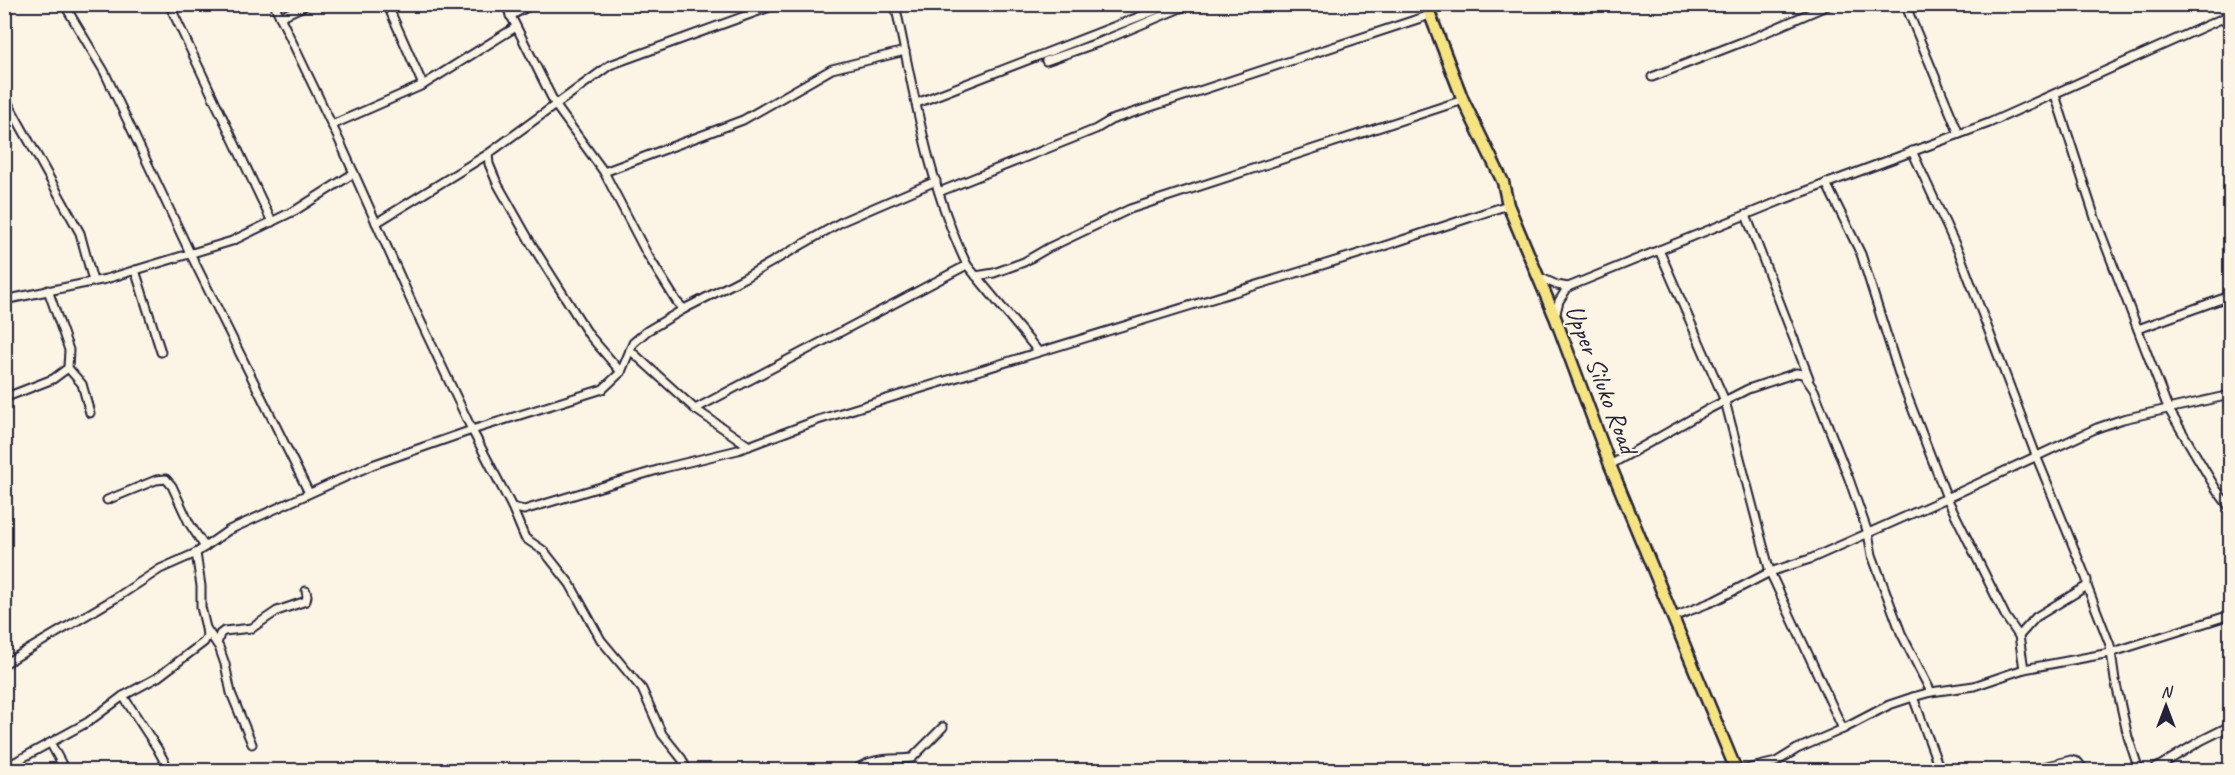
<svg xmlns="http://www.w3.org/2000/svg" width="2235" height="775" font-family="Caveat,sans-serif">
	<rect width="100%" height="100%" fill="#fcf5e5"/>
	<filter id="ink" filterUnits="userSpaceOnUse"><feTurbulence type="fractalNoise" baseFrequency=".0167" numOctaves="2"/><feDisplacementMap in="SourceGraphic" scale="12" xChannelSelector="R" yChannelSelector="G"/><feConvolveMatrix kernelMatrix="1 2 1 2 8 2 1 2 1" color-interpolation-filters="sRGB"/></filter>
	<g filter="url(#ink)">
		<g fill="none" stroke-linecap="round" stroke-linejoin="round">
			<g stroke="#22223b" stroke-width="11">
				<g id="minor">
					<polyline points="64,4 104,71 190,253 309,493"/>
					<polyline points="169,4 272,222"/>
					<polyline points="274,4 340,142 412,303 472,430 512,507 524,510 664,468 738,450 818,420 1381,247 1508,205"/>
					<polyline points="387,4 423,85"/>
					<polyline points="505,4 556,106 604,172 647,254 677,302 684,309 744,278 843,221 936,181"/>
					<path d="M 895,4 C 914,92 928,184 967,265"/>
					<polyline points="1905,4 1959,134"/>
					<polyline points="510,16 533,4"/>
					<polyline points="280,17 308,4"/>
					<polyline points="1046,61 1100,42 1190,4"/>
					<polyline points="1652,77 1755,37 1831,4"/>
					<polyline points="2055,95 2095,218 2168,408 2216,489 2230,508"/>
					<polyline points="4,96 80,233 93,281"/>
					<polyline points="917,103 1172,4"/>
					<polyline points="332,125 423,85 516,27"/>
					<polyline points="1912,151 1960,255 2037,458 2087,580 2087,586 2036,617 2019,636 2024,669"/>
					<polyline points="604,172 743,120 832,69 905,51"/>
					<polyline points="1826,183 1861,254 1900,377 1947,498 2006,617 2019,636"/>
					<polyline points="939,192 1096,129 1111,120 1430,15"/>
					<polyline points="1746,215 1809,378"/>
					<polyline points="376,223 488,154"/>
					<polyline points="1659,250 1725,401 1770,572 1843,729"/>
					<polyline points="135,270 161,352"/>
					<polyline points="976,276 994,273 1024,262 1048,248 1130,209 1463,100"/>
					<polyline points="1539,277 1557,285 1568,287 1785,199 1989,123 2230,15"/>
					<polyline points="4,300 106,279 232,241 296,210 354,173"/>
					<polyline points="1555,317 1559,301 1568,287"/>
					<polyline points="2138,329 2230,296"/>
					<polyline points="630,350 695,409 749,446"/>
					<polyline points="68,368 82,384 90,413"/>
					<polyline points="621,372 589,335 532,245 497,183 489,164 488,154 610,65 778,4"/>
					<polyline points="4,398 53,379 68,368 69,350 48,290"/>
					<polyline points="695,409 967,265 1038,351"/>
					<polyline points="1610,465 1707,410 1748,389 1796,373 1803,374 1814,390 1849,479 1868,533 1872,555 1901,633 1931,692"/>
					<polyline points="107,500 156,480 166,479 172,486 189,523 205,547"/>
					<polyline points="512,507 525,538 544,551 570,584 601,640 642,689 662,734 682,759 687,770"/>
					<polyline points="196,553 201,586 201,607 206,628 219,647 225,664 231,693 252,744"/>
					<polyline points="2087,586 2110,645 2115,680 2128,737 2139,770"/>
					<polyline points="1674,617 1714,601 1770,572 1810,559 1947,498 2097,428 2123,419 2230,395"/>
					<polyline points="217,644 220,634 224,631 252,628 277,611 306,601 307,596 306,591"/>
					<polyline points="4,664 119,596 160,569 196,553 229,530 372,465 472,430 603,389 621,372 633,343 647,331 684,309"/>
					<polyline points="123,696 157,748 169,770"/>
					<polyline points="1913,697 1940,770"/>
					<polyline points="51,744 65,770"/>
					<polyline points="4,768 88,722 123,696 158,677 204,642 207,636 206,628"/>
					<path d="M 855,770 C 872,757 891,760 912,758 L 943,727"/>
					<polyline points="1742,770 1776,762 1797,749 1843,729 1889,705 1913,697 1931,692 1974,686 2024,669 2110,653 2230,615"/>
					<polyline points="2031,770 2071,760 2078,762 2084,770"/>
					<polyline points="2153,770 2202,740 2230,726"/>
				</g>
			</g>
			<g stroke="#22223b" stroke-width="15">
				<polyline id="primary" points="1426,4 1463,100 1503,182 1508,205 1555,317 1610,465 1736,770"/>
			</g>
			<use href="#minor" stroke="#fcf5e5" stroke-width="7"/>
			<use href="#primary" stroke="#f6e381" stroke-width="10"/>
		</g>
	</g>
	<g text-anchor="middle" stroke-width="4.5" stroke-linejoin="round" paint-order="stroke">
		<g font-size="26" fill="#22223b" stroke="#fcf5e5">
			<text transform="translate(1602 379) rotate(69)" y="9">Upper Siluko Road</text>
		</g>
	</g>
	<rect width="2235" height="775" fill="none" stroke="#fcf5e5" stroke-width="24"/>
	<rect x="12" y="12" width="2211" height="751" fill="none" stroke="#22223b" stroke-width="2" filter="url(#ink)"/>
	<g transform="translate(2166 706)" stroke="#fcf5e5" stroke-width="4.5" paint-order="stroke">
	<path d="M0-4.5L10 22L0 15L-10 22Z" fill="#22223b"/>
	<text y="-9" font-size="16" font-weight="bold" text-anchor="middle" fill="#22223b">N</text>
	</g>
</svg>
